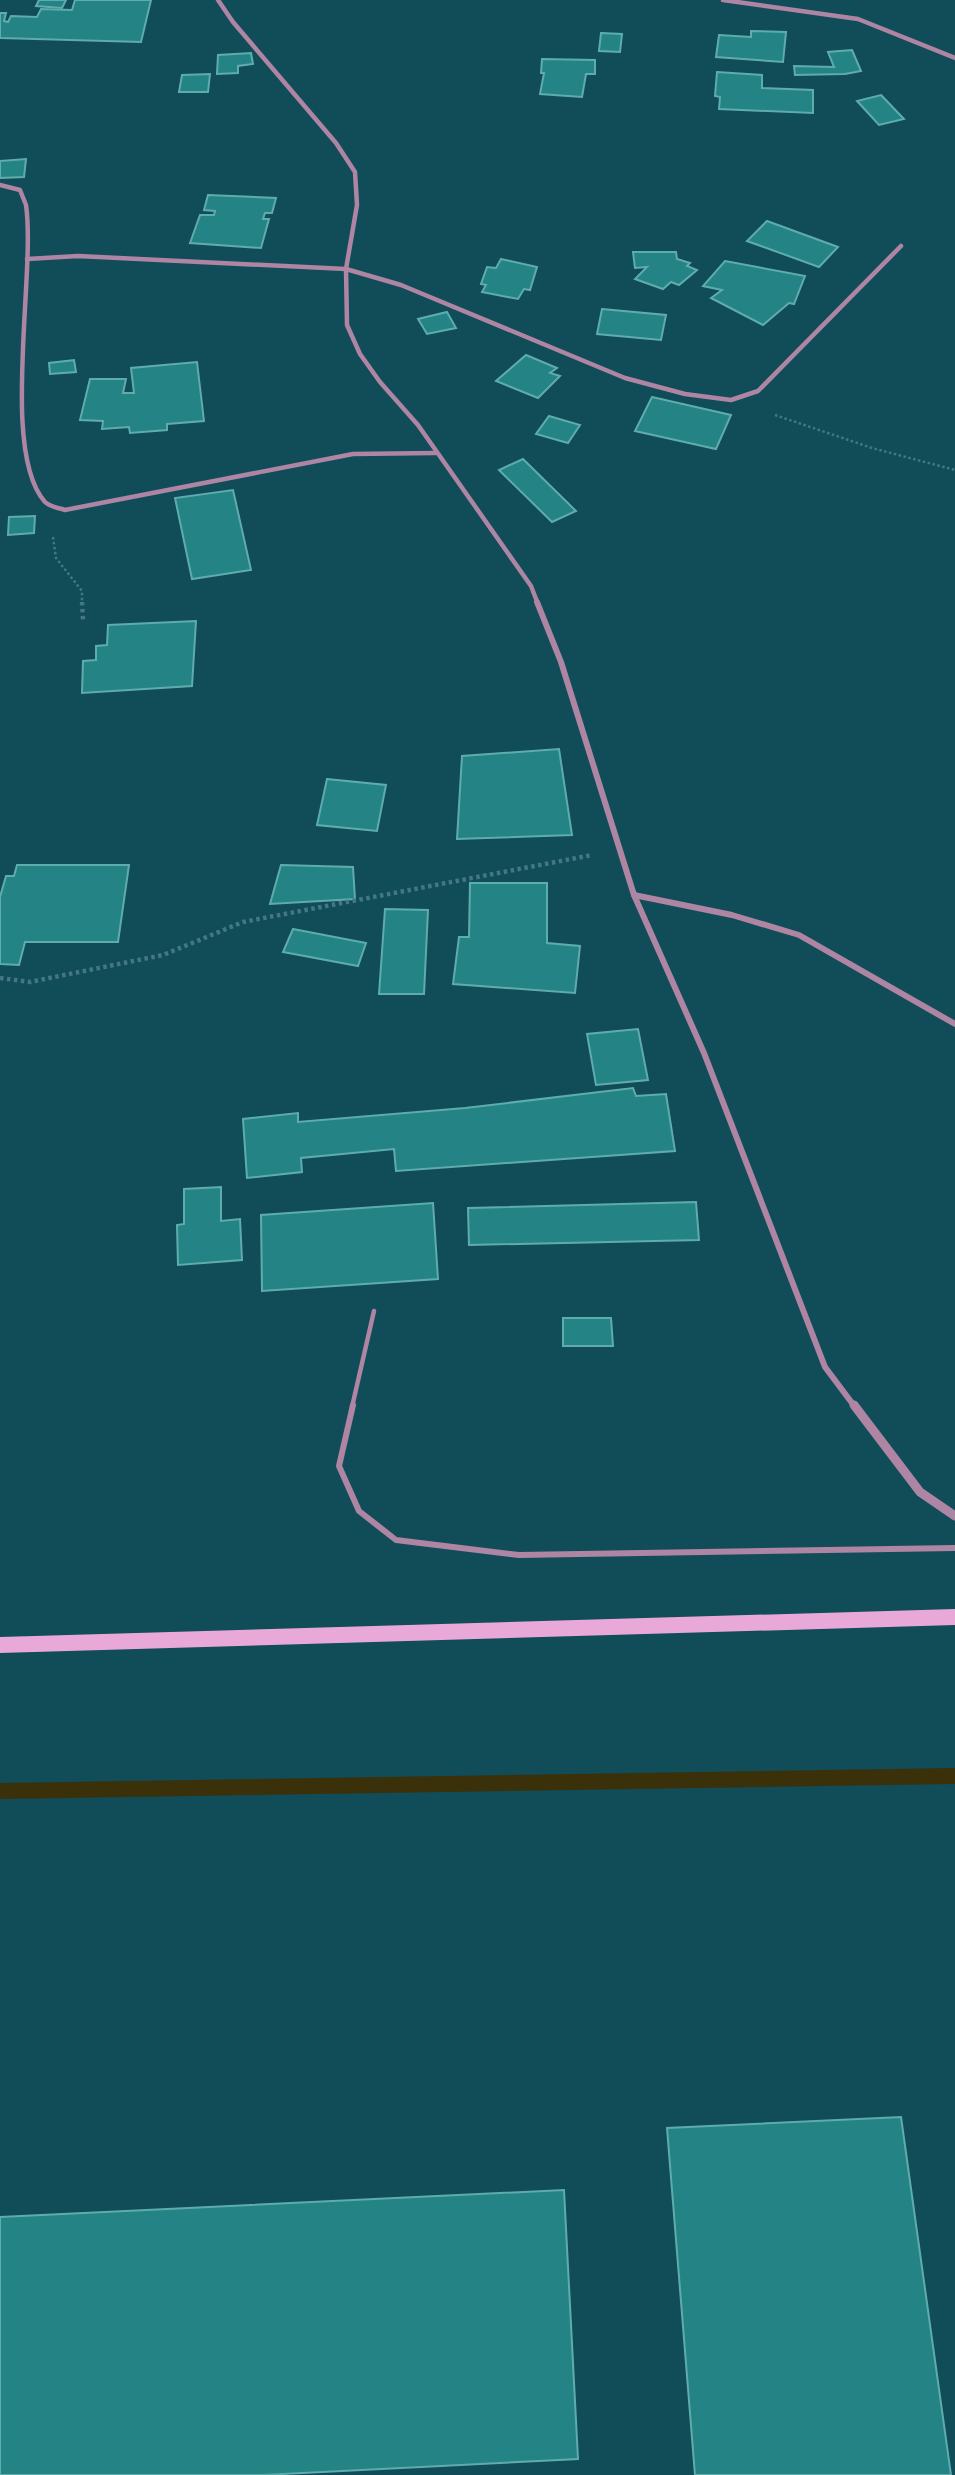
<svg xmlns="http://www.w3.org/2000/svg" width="955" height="2475" font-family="'DM Sans',sans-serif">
	<rect width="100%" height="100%" fill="#114c59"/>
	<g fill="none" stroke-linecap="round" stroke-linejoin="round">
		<polygon fill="#3a310a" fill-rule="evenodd" points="955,1768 955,1784 0,1799 0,1783"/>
	</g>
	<g fill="#248385" stroke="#5facad" stroke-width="2">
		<polygon points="39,0 66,0 62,8 36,6"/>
		<polygon points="75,0 151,0 141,42 0,38 0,13 6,13 4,21 8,22 11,16 37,17 41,9 72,10"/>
		<polygon points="751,31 786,32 783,62 716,57 719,35 751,37"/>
		<polygon points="601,33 622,34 620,52 599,51"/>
		<polygon points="852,50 861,71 845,74 795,75 794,66 834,67 828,52"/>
		<polygon points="251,53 253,64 238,66 238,73 217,74 218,55"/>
		<polygon points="542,59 595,60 595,74 586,74 582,97 540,94 544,73 541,73"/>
		<polygon points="717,72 762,75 762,88 813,90 813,113 719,109 720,97 715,96"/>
		<polygon points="210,74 208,92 179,92 182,75"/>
		<polygon points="881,95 904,119 879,125 857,101"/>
		<polygon points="26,159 24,177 0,178 0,161"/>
		<polygon points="208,195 276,198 272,213 265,213 263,219 269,219 261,248 190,243 200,215 214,215 215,211 204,210"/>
		<polygon points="767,221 838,247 819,267 747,241"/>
		<polygon points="633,252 676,252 677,259 690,263 687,266 697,270 679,285 671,282 663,289 635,279 647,267 635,268"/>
		<polygon points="501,259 537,267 530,290 524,289 518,299 482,292 486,285 481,284 487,267 496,268"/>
		<polygon points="725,261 805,276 794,304 789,303 763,325 711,298 722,290 703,286"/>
		<polygon points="602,309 666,315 661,340 597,334"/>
		<polygon points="447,312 456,328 427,334 418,319"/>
		<polygon points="526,355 557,368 550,373 560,376 538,398 496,381"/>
		<polygon points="74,360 76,372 50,374 49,363"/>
		<polygon points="197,362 204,421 167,424 167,430 130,433 129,427 102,429 103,421 80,420 90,379 126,379 123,393 134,393 131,368"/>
		<polygon points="652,397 731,415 716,449 635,431"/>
		<polygon points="549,416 580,425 568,443 536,434"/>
		<polygon points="523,459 576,511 552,522 499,470"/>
		<polygon points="233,490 251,570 192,579 175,498"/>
		<polygon points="35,516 34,533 8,535 9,517"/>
		<polygon points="196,621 192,686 82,693 83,661 96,660 96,646 107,645 108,625"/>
		<polygon points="559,749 572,835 457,839 462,756"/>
		<polygon points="327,779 386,785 377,831 317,825"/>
		<polygon points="17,865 129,865 118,942 25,942 19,965 0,964 0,897 6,876 14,876"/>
		<polygon points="281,865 353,867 355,899 270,904"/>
		<polygon points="470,883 547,883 547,943 580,946 575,993 453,984 459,937 469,937"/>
		<polygon points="385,909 428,910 424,994 379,994"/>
		<polygon points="293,929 366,943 358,966 283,952"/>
		<polygon points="638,1029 648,1080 596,1085 587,1034"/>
		<polygon points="633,1088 636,1096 666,1094 675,1151 396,1171 394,1149 301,1158 302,1172 247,1178 243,1119 298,1113 298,1122 465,1108"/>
		<polygon points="221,1187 221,1221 240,1219 242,1260 178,1265 177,1225 184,1224 184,1189"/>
		<polygon points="696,1202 699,1240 469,1245 468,1208"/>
		<polygon points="433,1203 438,1279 262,1291 261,1215"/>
		<polygon points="563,1318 611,1318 613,1346 563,1346"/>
		<polygon points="901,2117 951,2475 695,2475 667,2128"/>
		<polygon points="564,2190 578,2459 263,2475 0,2475 0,2217"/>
	</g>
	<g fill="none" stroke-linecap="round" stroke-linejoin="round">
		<g stroke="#437783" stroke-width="2.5" stroke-dasharray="2.5 2.5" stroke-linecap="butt">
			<polyline points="775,415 872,448 955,470"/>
			<polyline points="53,537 56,558 82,591 82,604"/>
		</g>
		<g stroke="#437783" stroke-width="4.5" stroke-dasharray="3.5 3.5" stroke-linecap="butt">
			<polyline points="82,602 83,620"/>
			<polyline points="0,978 30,982 163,955 243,922 592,855"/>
		</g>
		<polyline stroke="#ae85a3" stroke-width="4.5" points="352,1407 374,1311"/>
		<polyline stroke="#ae85a3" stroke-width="6" points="353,1405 339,1466 359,1511 396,1540 519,1555 955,1548"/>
		<g stroke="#ae85a3" stroke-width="4.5">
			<polyline points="218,0 233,22 336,143 355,172 357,205 346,269 347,325 360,354 380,382 418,425 531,586 538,604"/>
			<polyline points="723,0 858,19 955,58"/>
			<path d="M 0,185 L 20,190 L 26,205 C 36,274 0,452 45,502 C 50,507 59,508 65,510 L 353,454 L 436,453"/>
			<polyline points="27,259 78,256 346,269 401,285 625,378 685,394 731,400 758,391 901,246"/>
		</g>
		<g stroke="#ae85a3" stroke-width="6">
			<polyline points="537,602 561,662 634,895 704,1053 825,1367 855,1407"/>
			<polyline points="634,895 732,915 799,935 955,1024"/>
		</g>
		<polyline stroke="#ae85a3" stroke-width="9" points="854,1405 920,1492 955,1516"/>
		<polygon fill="#e9a9d8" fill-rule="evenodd" points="955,1609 955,1625 0,1653 0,1637"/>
	</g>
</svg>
